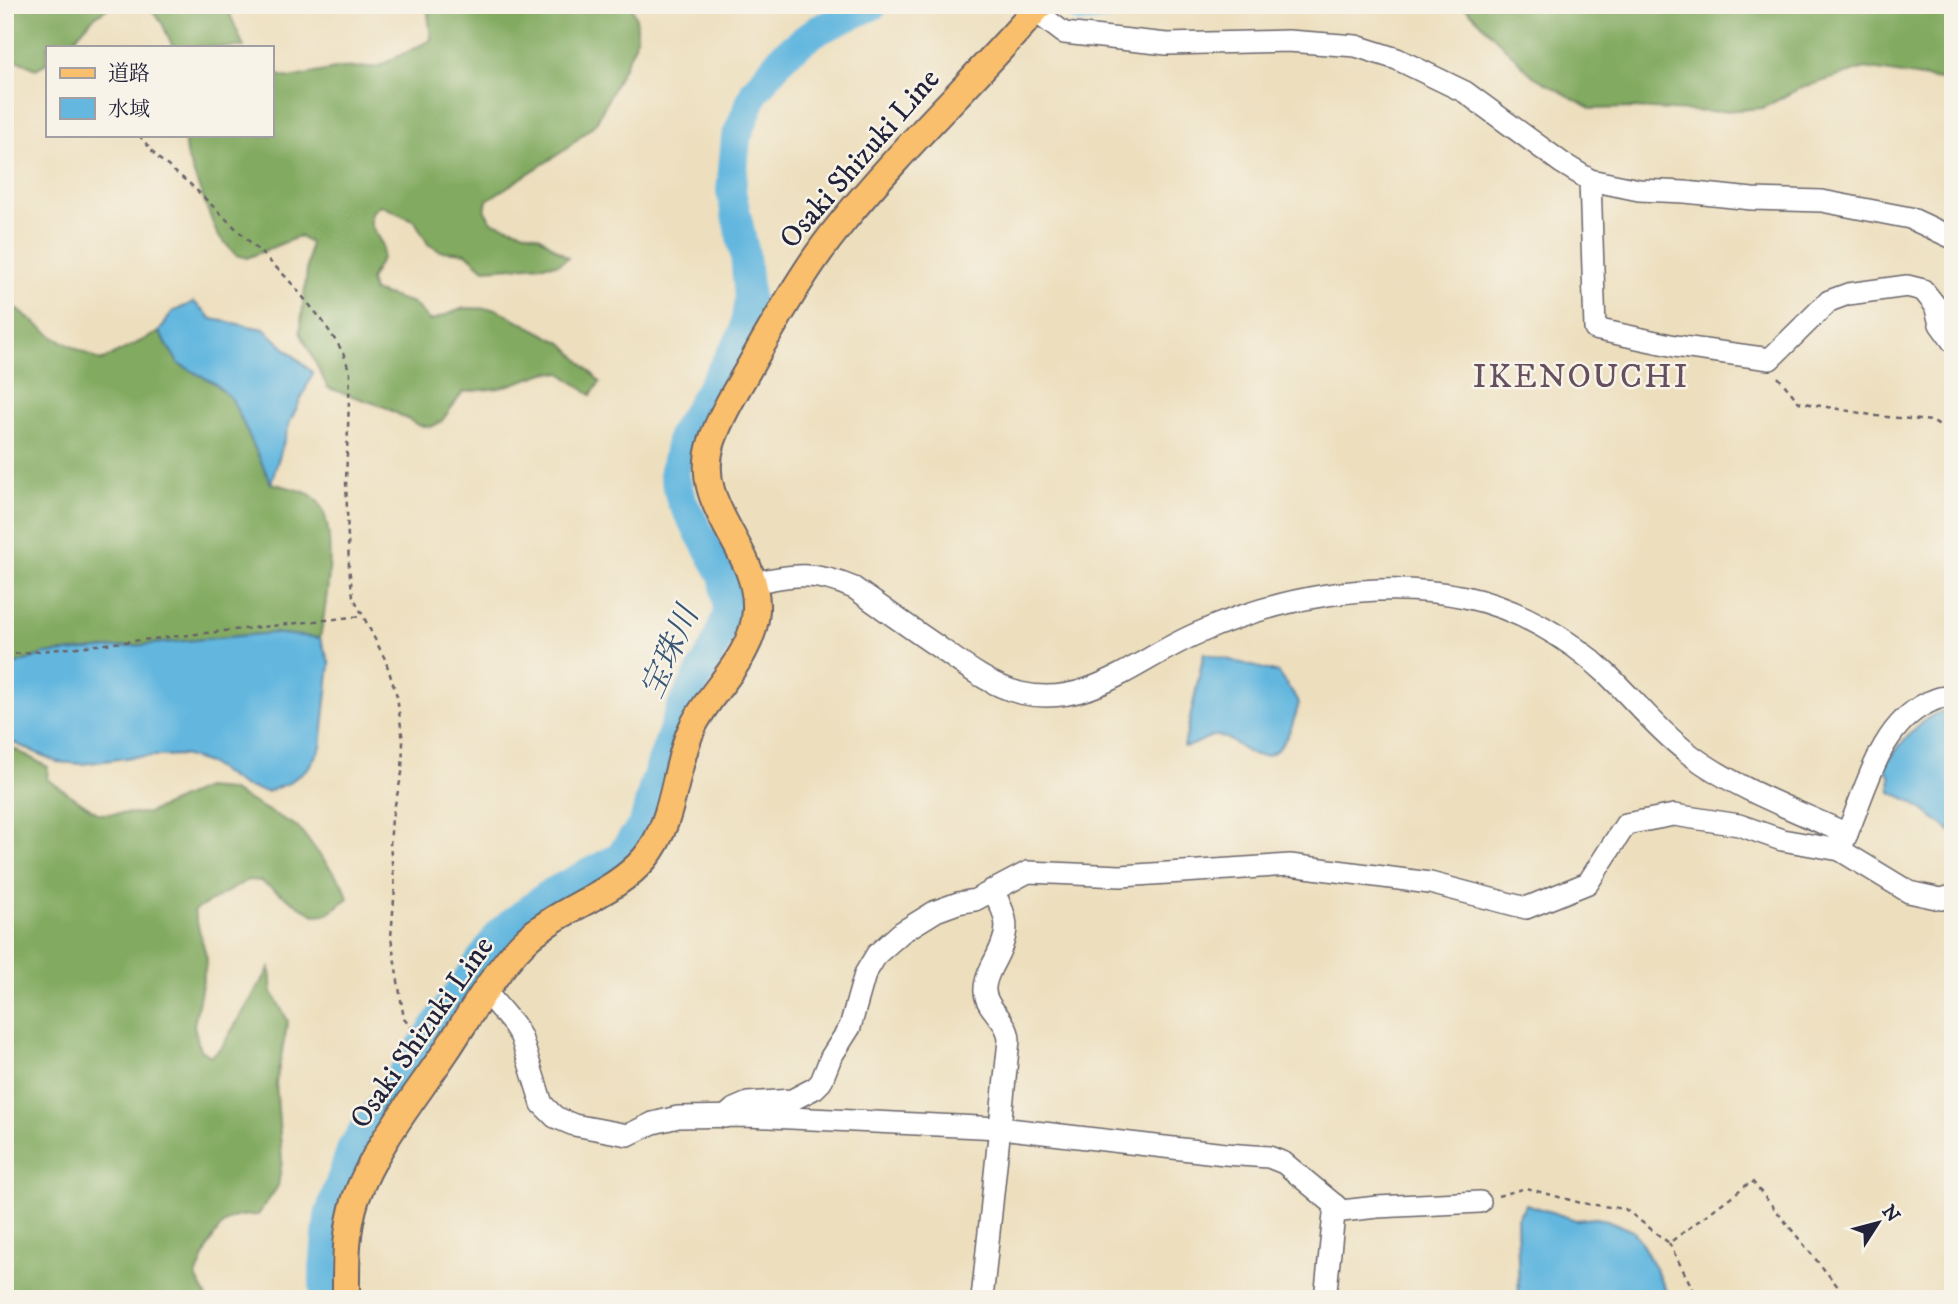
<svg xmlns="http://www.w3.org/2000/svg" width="1958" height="1304" font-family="'IM FELL DW Pica','Noto Serif JP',serif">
	<rect width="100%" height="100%" fill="#f7f3e8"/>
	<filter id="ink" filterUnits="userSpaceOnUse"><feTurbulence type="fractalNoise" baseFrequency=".0143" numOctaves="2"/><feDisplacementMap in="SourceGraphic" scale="14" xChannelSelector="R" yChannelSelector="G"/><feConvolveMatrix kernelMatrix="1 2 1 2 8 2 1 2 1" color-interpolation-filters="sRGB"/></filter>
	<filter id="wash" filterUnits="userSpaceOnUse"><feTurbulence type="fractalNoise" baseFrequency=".00686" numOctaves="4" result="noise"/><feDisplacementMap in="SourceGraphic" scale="28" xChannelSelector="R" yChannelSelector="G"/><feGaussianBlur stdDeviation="1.57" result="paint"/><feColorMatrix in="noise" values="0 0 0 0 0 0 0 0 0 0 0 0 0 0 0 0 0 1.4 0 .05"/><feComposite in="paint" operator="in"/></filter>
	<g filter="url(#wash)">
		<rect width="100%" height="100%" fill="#eddfbe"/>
		<g fill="#82aa61" stroke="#52664e" stroke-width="2">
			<polygon points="5,5 112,5 92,19 67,47 47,47 47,63 36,69 5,55"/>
			<polygon points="147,5 226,5 244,47 173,47 162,23"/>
			<path d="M 427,5 L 630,5 C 638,16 638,32 635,45 L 596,123 L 565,150 L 487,200 L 485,211 L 492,222 L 539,236 L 568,258 L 558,264 L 484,269 L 466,253 L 440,251 L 428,244 L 415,221 L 380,205 L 371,213 L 371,225 L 383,246 L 382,258 L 370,280 L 373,291 L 413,303 L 430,321 L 464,308 L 496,309 L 564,344 L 600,382 L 591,395 L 561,373 L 548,372 L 500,388 L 463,392 L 441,422 L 431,427 L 418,425 L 385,407 L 328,388 L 300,332 L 310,243 L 300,236 L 247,258 L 236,255 L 217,234 L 186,154 L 184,135 L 271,135 L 271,71 L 278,75 L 290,78 L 340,68 L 377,67 L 431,40 Z"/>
			<polygon points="1463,5 1953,5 1953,82 1865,68 1798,89 1763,108 1710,112 1632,108 1592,109 1533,76"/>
			<path d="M 5,300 L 55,338 L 101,361 L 159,332 L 179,364 L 213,382 L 232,399 L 271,483 C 281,486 305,490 312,496 C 342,517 326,606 320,638 L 272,633 L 44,654 L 10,667 C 2,650 6,634 8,617 C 10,607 6,594 5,584 Z"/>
			<path d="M 5,744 L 48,767 L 47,779 L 99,814 L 148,813 L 205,788 L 230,790 L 298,827 L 344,886 L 348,898 L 328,914 L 314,915 L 260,881 L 248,880 L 194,911 L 207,959 L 194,1025 L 200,1050 L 211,1056 L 221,1048 L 270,968 L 272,992 L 288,1021 L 276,1083 L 282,1161 L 278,1186 L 258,1215 C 251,1215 242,1215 235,1217 C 214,1224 204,1258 196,1277 L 208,1299 L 5,1299 Z"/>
		</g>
		<g fill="#64b7df" stroke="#436c8d" stroke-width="2">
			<polygon points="194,302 212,319 264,329 313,373 290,422 271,483 232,399 213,382 179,364 159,332 172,312"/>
			<polygon points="272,633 320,638 330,664 321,747 308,768 289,783 267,792 243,786 208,763 183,755 132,757 83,764 57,762 5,739 5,668 44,654"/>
			<path d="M 1204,653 L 1279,673 L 1299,703 C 1293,726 1281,767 1249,753 C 1239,748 1230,738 1220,736 C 1206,734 1197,747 1184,747 Z"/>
			<path d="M 1945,711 L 1953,715 L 1953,833 L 1913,802 L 1891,792 L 1890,775 L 1884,768 C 1896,749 1922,714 1945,711 Z"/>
			<polygon points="1526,1204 1576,1220 1595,1218 1607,1220 1633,1231 1640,1240 1671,1299 1519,1299 1517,1218"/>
		</g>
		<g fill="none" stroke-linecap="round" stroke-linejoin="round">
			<g stroke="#64b7df" stroke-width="30">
				<polyline points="1076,5 1082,8 1107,5"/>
				<polyline points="324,1299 324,1269 329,1216 352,1148 500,932 549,894 618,858 644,824 654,785 680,711 714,648 728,613 724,577 681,500 674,474 682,436 744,333 749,299 745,255 731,191 736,138 755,91 784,55 816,31 873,5"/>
			</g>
		</g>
	</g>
	<g filter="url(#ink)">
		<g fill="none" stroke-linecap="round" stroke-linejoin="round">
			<g stroke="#696469" stroke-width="24">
				<g id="minor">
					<polyline points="1035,11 1064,33 1167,44 1288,41 1356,46 1397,59 1465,92 1562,163 1590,180 1639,190 1685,192 1752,199 1822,201 1910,218 1953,238"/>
					<polyline points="1590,180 1595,329 1675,346 1770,359 1829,301 1848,294 1907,286 1923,290 1935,305 1940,324 1953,342"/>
					<path d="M 753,583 C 793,574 815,571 854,588 C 881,607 909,627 937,646 C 962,664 989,685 1020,693 C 1088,709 1138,659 1196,634 C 1277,598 1377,578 1465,597 C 1517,608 1568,637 1607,674 C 1635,701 1660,732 1692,756 C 1739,790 1795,810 1847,834"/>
					<path d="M 1842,845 C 1865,797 1876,728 1927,703 C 1938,698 1941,696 1953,698"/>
					<polyline points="485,991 513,1024 521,1037 542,1104 555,1117 574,1125 628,1135 653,1123 678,1117 747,1116 1000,1128 1225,1154 1269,1157 1284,1163 1342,1211 1377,1207 1480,1202"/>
					<polyline points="725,1117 734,1109 748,1103 792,1100 815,1088 821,1082 831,1057 850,1027 865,974 877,954 902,932 936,911 958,903 975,900 1028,872 1121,876 1290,865 1430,883 1526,908 1588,883 1626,824 1674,815 1739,825 1782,840 1840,850 1909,892 1941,899 1953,896"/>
					<path d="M 982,1299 L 1009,1040 C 1008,1019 987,1011 985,992 C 984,983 988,974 992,966 C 1009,934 1012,922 992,890"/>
					<polyline points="1325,1299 1335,1205"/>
				</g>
			</g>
			<g stroke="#696469" stroke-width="30">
				<path id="major" d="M 346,1299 C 346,1264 345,1231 356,1198 C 376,1144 414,1099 446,1051 C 468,1018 495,971 523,943 C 558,908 613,896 645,858 C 676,821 673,768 693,726 C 712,688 754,656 756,610 C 759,547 690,507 712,441 C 723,409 743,380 759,350 C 784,307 808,264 840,225 C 902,148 975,80 1040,5"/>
			</g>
			<g stroke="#696469" stroke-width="2.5" stroke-dasharray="5 5" stroke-linecap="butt">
				<polyline points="139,135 158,158 190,184 287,278 322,320 343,352 350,373 346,481 349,568 353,596 385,659 397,696 403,742 402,773 392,818 390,846 395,887 391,937 404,1019 415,1032 427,1040"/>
				<polyline points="1778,377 1799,402 1877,416 1932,421 1953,435"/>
				<polyline points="5,655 362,616"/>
				<polyline points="1498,1196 1526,1188 1581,1203 1625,1209 1669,1243 1752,1181 1848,1299"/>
				<polyline points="1669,1243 1698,1299"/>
			</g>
			<use href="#minor" stroke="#fff" stroke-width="21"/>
			<use href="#major" stroke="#f9bf6d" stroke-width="26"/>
		</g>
	</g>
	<g text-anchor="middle" stroke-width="5" stroke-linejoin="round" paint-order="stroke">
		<g font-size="30" fill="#22223b" stroke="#f7f3e8">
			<text transform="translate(859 158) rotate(-49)" y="10">Osaki Shizuki Line</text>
			<text transform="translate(421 1032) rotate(-55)" y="10">Osaki Shizuki Line</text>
		</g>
		<g font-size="32" font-style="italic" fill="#395674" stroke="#f7f3e8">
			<text transform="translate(669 652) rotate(-66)" y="11">宝珠川</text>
		</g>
		<g font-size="33" letter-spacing="2" fill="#664f5e" stroke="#f7f3e8">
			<text x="1581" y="387">IKENOUCHI</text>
		</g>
	</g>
	<rect width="1958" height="1304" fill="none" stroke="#f7f3e8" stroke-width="28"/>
	<rect x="46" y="46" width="228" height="91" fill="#f7f3e8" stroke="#a29fa3" stroke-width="2"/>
	<rect x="60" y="68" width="35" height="10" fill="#f9bf6d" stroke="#a29fa3" stroke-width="2"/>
	<text x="108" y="80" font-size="21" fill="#22223b">道路</text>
	<rect x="60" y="98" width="35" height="21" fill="#64b7df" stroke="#a29fa3" stroke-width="2"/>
	<text x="108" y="116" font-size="21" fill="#22223b">水域</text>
	<g transform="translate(1878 1223) rotate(54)" stroke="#f7f3e8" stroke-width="5" paint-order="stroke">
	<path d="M0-5L12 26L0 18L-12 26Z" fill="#22223b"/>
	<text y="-10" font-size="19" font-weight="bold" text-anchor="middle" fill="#22223b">N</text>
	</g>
</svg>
